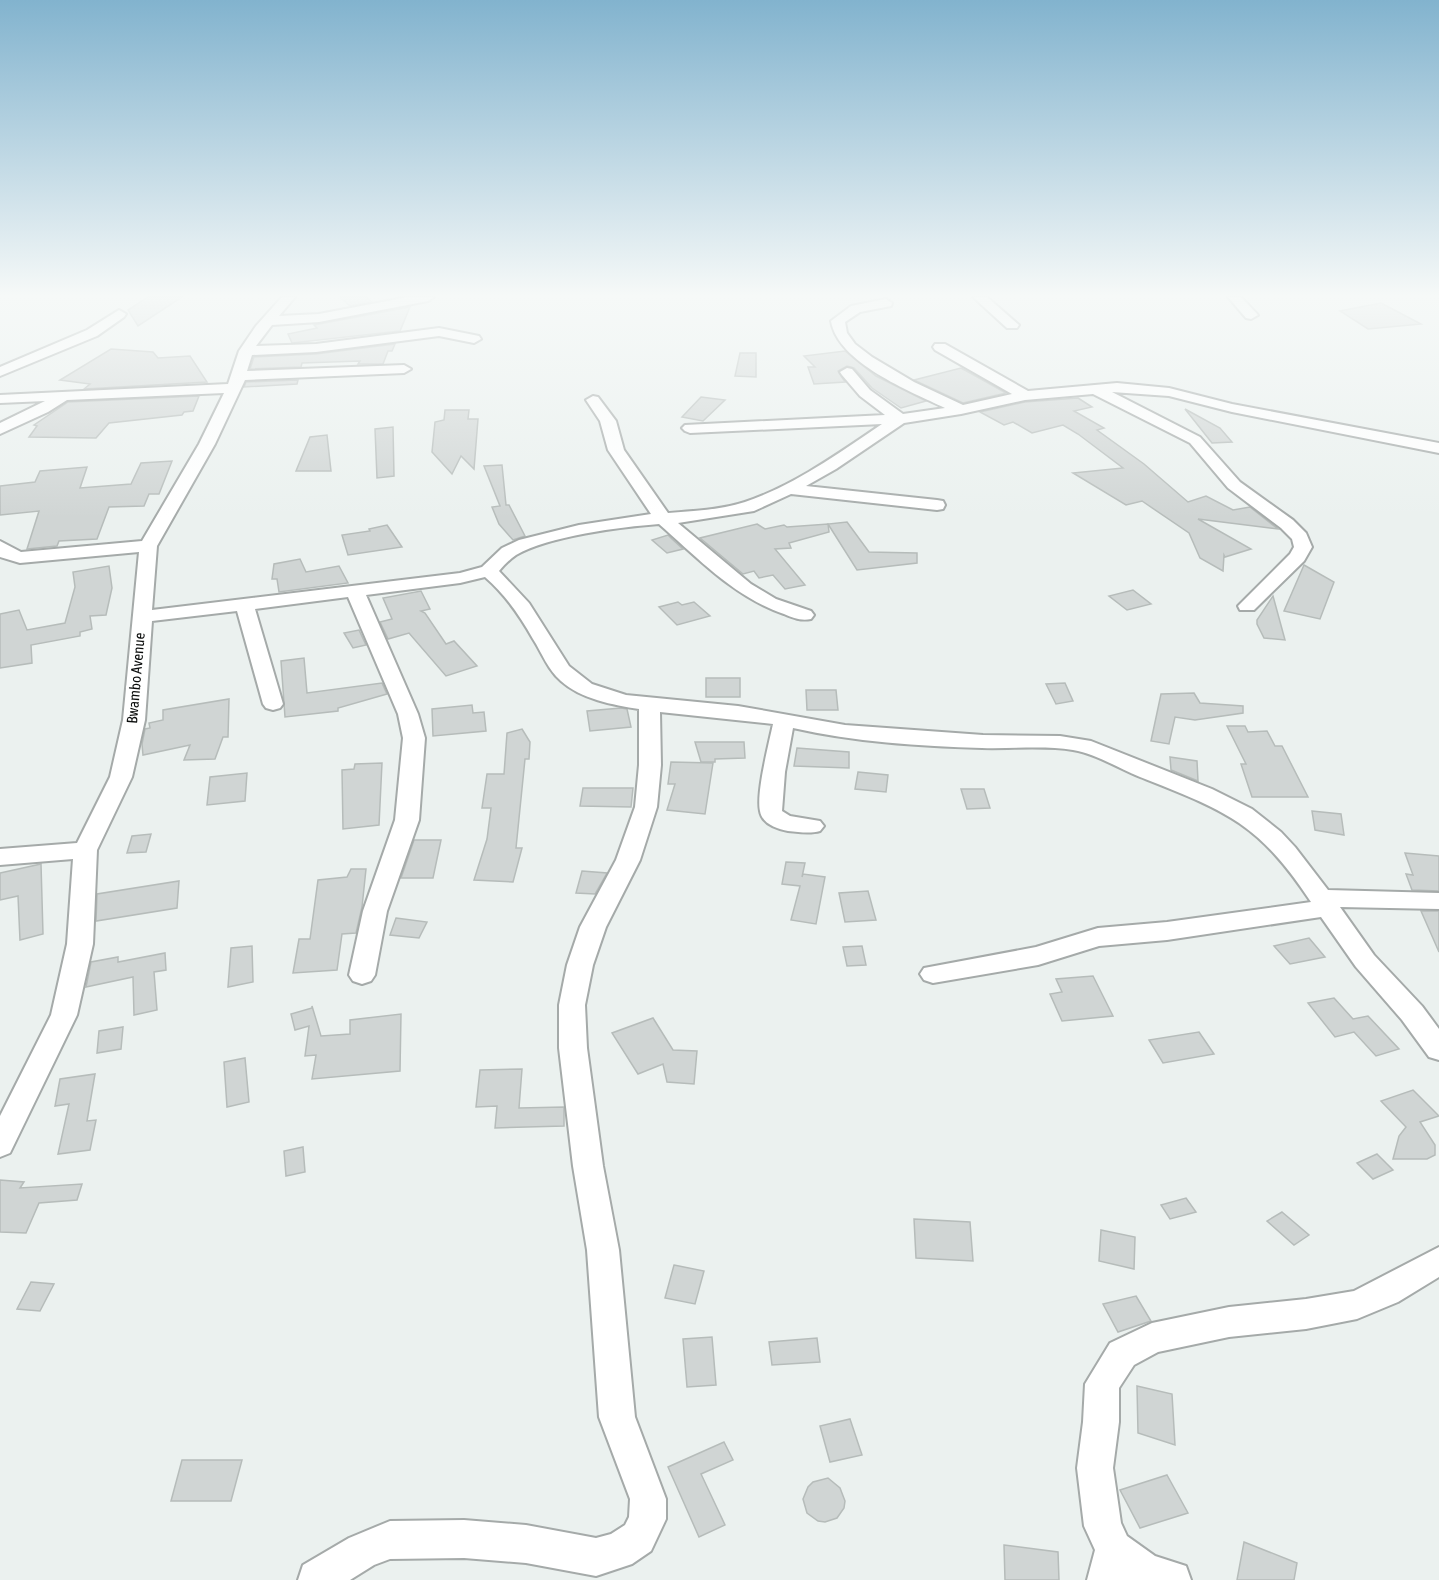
<svg xmlns="http://www.w3.org/2000/svg" width="1439" height="1580" font-family="'Asap Condensed',sans-serif">
	<rect width="100%" height="100%" fill="#ebf1ef"/>
	<g fill="#d0d5d4" stroke="#b6bcba" stroke-width="1.5">
		<polygon points="148,297 182,297 138,326 128,310"/>
		<polygon points="340,297 366,297 372,302 350,306"/>
		<polygon points="1381,303 1421,324 1368,329 1340,311"/>
		<polygon points="410,307 400,331 292,343 288,334 317,328 314,325"/>
		<polygon points="395,344 392,351 388,351 383,364 358,364 360,361 302,363 301,367 250,369 254,357 316,354"/>
		<polygon points="111,349 153,352 158,358 190,356 207,382 84,389 90,384 60,380"/>
		<polygon points="845,351 876,376 926,401 901,408 872,388 854,368 847,366 838,371 845,382 814,384 808,367 815,367 804,356"/>
		<polygon points="740,353 756,353 756,377 735,376"/>
		<polygon points="961,368 972,374 1006,393 963,403 914,380"/>
		<polygon points="298,380 297,384 244,387 246,382"/>
		<polygon points="199,396 193,411 184,412 182,415 109,423 96,438 29,437 37,426 34,425 68,402"/>
		<polygon points="701,397 725,400 703,421 682,417"/>
		<polygon points="1078,398 1092,407 1074,411 1104,428 1097,430 1144,464 1188,502 1206,496 1233,510 1250,507 1278,529 1198,519 1251,549 1225,557 1224,555 1223,571 1200,558 1189,533 1142,501 1126,505 1073,473 1123,468 1078,434 1063,425 1032,433 1013,422 1004,425 980,412 1025,402"/>
		<polygon points="1185,409 1220,428 1232,442 1212,443"/>
		<polygon points="445,410 469,410 468,419 478,419 474,469 461,456 452,474 432,452 435,422 444,420"/>
		<polygon points="393,427 394,476 377,478 375,429"/>
		<polygon points="327,435 331,471 296,471 310,437"/>
		<polygon points="172,461 159,494 149,494 144,506 109,507 97,539 59,541 57,546 27,549 39,511 0,515 0,486 35,482 40,471 87,467 80,488 131,484 141,463"/>
		<polygon points="502,465 506,505 509,505 525,536 513,540 499,524 492,507 500,506 484,466"/>
		<polygon points="847,522 869,552 917,553 917,563 857,570 828,524"/>
		<polygon points="757,524 765,529 784,525 787,527 828,524 829,532 789,543 791,548 775,549 805,585 785,589 773,575 759,578 754,571 743,574 700,538"/>
		<polygon points="387,525 402,547 348,555 342,535 370,531 369,529"/>
		<polygon points="668,535 672,539 683,549 667,553 652,540"/>
		<polygon points="300,559 306,572 339,566 348,583 279,592 277,579 272,579 274,564"/>
		<polygon points="1304,565 1334,582 1320,619 1284,611"/>
		<polygon points="109,566 112,588 106,615 90,616 92,629 80,632 80,636 31,645 32,663 0,668 0,614 19,610 27,630 65,623 75,587 73,572"/>
		<polygon points="1133,590 1151,604 1127,610 1109,596"/>
		<polygon points="421,591 430,609 421,611 425,613 446,644 454,641 477,666 446,676 409,633 388,639 380,622 392,619 383,598"/>
		<polygon points="1273,596 1285,640 1264,638 1257,624 1257,620"/>
		<polygon points="678,602 682,605 694,602 710,616 677,625 659,607"/>
		<polygon points="359,630 366,645 353,648 344,633"/>
		<polygon points="304,658 307,693 382,683 387,694 338,708 338,711 285,717 281,661"/>
		<rect x="706" y="678" width="34" height="19"/>
		<polygon points="1065,683 1073,701 1056,704 1046,684"/>
		<polygon points="806,690 836,690 838,710 807,710"/>
		<polygon points="1194,693 1200,703 1243,706 1243,713 1195,720 1175,717 1169,744 1151,741 1161,694"/>
		<polygon points="229,699 228,737 223,737 215,759 184,760 190,745 143,755 142,744 145,729 150,728 149,723 163,720 163,710"/>
		<polygon points="472,705 473,713 484,712 486,731 433,736 432,709"/>
		<polygon points="621,708 627,709 631,727 590,731 587,711"/>
		<polygon points="1227,726 1245,726 1248,732 1267,731 1275,746 1282,746 1308,797 1252,797 1241,764 1246,764"/>
		<polygon points="522,729 530,742 529,759 525,759 516,848 522,848 513,882 474,880 487,839 491,808 482,808 487,774 504,774 507,733"/>
		<polygon points="695,742 744,742 745,758 715,759 715,762 701,762"/>
		<polygon points="797,748 849,752 849,768 794,766"/>
		<polygon points="1170,757 1197,761 1198,781 1171,770"/>
		<polygon points="671,762 713,763 705,814 667,810 675,784 668,784"/>
		<polygon points="382,763 379,825 343,829 342,770 354,769 355,764"/>
		<polygon points="858,772 888,775 886,792 855,789"/>
		<polygon points="247,773 245,801 207,805 210,777"/>
		<polygon points="583,788 633,788 631,807 580,806"/>
		<polygon points="961,789 984,789 990,808 967,809"/>
		<polygon points="1312,811 1341,814 1344,835 1315,830"/>
		<polygon points="151,834 146,852 127,853 132,836"/>
		<polygon points="414,840 441,840 433,878 401,878"/>
		<polygon points="1405,853 1439,856 1439,891 1412,890 1406,874 1413,875"/>
		<polygon points="786,862 805,863 802,877 803,874 825,877 816,924 791,920 800,886 782,884"/>
		<polygon points="41,864 43,934 20,940 18,896 0,900 0,873"/>
		<polygon points="351,869 366,869 362,907 356,933 342,934 337,970 293,973 299,939 310,939 318,880 347,877"/>
		<polygon points="582,871 607,873 595,894 576,893"/>
		<polygon points="179,881 177,908 96,921 97,894"/>
		<polygon points="868,891 876,920 845,922 839,893"/>
		<polygon points="1421,911 1439,911 1439,952"/>
		<polygon points="396,918 427,922 419,938 390,935"/>
		<polygon points="1309,938 1325,957 1290,964 1274,946"/>
		<polygon points="252,946 253,982 228,987 231,948"/>
		<polygon points="862,946 866,965 847,966 843,947"/>
		<polygon points="165,953 166,970 154,972 157,1010 134,1015 133,977 86,987 91,962 118,957 118,962"/>
		<polygon points="1093,976 1113,1016 1062,1021 1050,994 1062,992 1056,979"/>
		<polygon points="1334,998 1353,1019 1368,1016 1399,1049 1376,1056 1354,1032 1335,1037 1308,1003"/>
		<polygon points="312,1006 321,1036 350,1034 350,1020 401,1014 400,1071 312,1079 316,1055 305,1056 309,1026 295,1030 291,1014 312,1008"/>
		<polygon points="653,1018 673,1050 697,1051 694,1084 667,1082 663,1064 638,1074 612,1033"/>
		<polygon points="123,1027 121,1049 97,1053 99,1031"/>
		<polygon points="1199,1032 1214,1054 1163,1063 1149,1040"/>
		<polygon points="245,1058 249,1102 227,1107 224,1062"/>
		<polygon points="522,1069 519,1108 564,1107 564,1126 495,1128 497,1106 476,1107 480,1070"/>
		<polygon points="95,1074 87,1121 96,1120 90,1150 58,1154 69,1104 55,1106 60,1079"/>
		<polygon points="1413,1090 1439,1116 1420,1122 1435,1145 1435,1155 1427,1159 1393,1159 1399,1136 1406,1127 1381,1101"/>
		<polygon points="303,1147 305,1172 286,1176 284,1151"/>
		<polygon points="1377,1154 1393,1170 1373,1179 1357,1163"/>
		<polygon points="0,1180 24,1182 20,1188 82,1184 77,1200 39,1203 26,1233 0,1232"/>
		<polygon points="1186,1198 1196,1212 1170,1219 1161,1205"/>
		<polygon points="1282,1212 1309,1235 1294,1245 1267,1221"/>
		<polygon points="914,1219 970,1222 973,1261 916,1258"/>
		<polygon points="1101,1230 1135,1237 1134,1269 1099,1261"/>
		<polygon points="674,1265 704,1271 695,1304 665,1298"/>
		<polygon points="31,1282 54,1284 40,1311 17,1309"/>
		<polygon points="1136,1296 1151,1321 1118,1332 1103,1304"/>
		<polygon points="712,1337 716,1385 687,1387 683,1339"/>
		<polygon points="817,1338 820,1362 772,1365 769,1342"/>
		<polygon points="1137,1386 1172,1394 1175,1445 1138,1433"/>
		<polygon points="850,1419 862,1455 830,1462 820,1426"/>
		<polygon points="724,1442 733,1460 701,1474 725,1525 699,1537 668,1467"/>
		<polygon points="182,1460 242,1460 231,1501 171,1501"/>
		<polygon points="1167,1475 1188,1513 1140,1528 1120,1490"/>
		<polygon points="828,1478 840,1488 845,1501 844,1508 837,1518 825,1522 818,1521 807,1513 803,1499 808,1487 813,1482"/>
		<polygon points="1244,1542 1297,1563 1294,1580 1237,1580"/>
		<polygon points="1004,1545 1058,1552 1059,1580 1005,1580"/>
	</g>
	<g fill="none" stroke-linecap="round" stroke-linejoin="round">
		<g stroke="#a5aaa9" stroke-width="4">
			<g id="minor">
				<path d="M 282,297 L 295,297 L 279,316 L 319,314 L 408,297 L 434,297 L 428,301 L 319,322 L 272,325 L 256,346 L 316,344 L 439,328 L 479,336 L 481,339 L 474,343 L 439,336 L 316,352 L 252,355 L 247,371 L 404,365 L 411,369 L 404,373 L 245,380 L 215,444 L 157,546 L 152,610 L 460,573 L 482,567 L 502,548 L 519,540 L 579,525 L 651,514 L 608,450 L 600,421 L 586,400 L 593,396 L 598,397 L 616,421 L 624,450 L 668,513 C 693,511 721,510 745,502 C 795,485 839,453 882,424 L 690,433 L 685,431 L 682,428 L 685,425 L 885,415 L 860,396 L 842,375 L 840,372 L 847,368 L 852,369 L 870,390 L 903,414 L 945,408 C 910,391 838,363 831,321 L 851,306 L 886,299 L 892,303 L 891,306 L 860,312 L 845,322 L 847,333 L 855,344 L 872,357 L 914,382 L 963,405 L 1012,394 L 935,350 L 933,347 L 935,344 L 945,344 L 1028,391 L 1117,383 L 1169,388 L 1232,404 L 1439,443 L 1439,453 L 1232,412 L 1169,396 L 1112,392 L 1200,437 L 1240,482 L 1293,520 L 1306,533 L 1312,547 L 1304,561 L 1254,610 L 1240,610 L 1238,606 L 1290,554 L 1294,547 L 1292,539 L 1281,528 L 1228,488 L 1190,443 L 1093,394 L 1025,400 L 961,414 L 904,423 L 836,469 L 806,486 L 937,500 L 943,501 L 945,505 L 943,509 L 937,510 L 791,494 L 754,511 L 678,523 L 751,584 L 776,599 L 811,611 L 814,615 L 811,619 C 801,621 793,618 784,614 C 734,597 698,558 659,524 C 620,527 549,536 516,555 C 510,559 504,565 499,571 L 529,603 L 569,666 L 592,684 L 626,695 L 738,706 L 845,725 L 983,735 L 1060,736 L 1091,741 L 1212,789 L 1252,809 L 1281,832 L 1295,847 L 1328,890 L 1439,893 L 1439,909 L 1340,907 L 1374,955 L 1422,1006 L 1439,1029 L 1439,1060 L 1429,1057 L 1402,1020 L 1356,967 L 1321,917 L 1167,940 L 1099,946 L 1038,965 L 933,983 L 924,980 L 920,974 L 924,968 L 1036,947 L 1098,928 L 1167,922 L 1311,902 C 1258,822 1226,811 1140,777 C 1118,768 1096,754 1073,750 C 1043,745 1012,749 982,748 C 919,746 854,742 793,728 L 785,772 L 782,811 L 790,816 L 820,821 L 824,826 L 820,831 C 810,834 799,832 788,831 C 777,829 762,824 760,811 C 756,793 769,743 773,724 L 660,712 L 661,765 L 657,807 L 640,860 L 606,927 L 593,965 L 585,1005 L 587,1048 L 603,1166 L 619,1250 L 635,1417 L 666,1499 L 666,1519 L 651,1551 L 632,1564 L 596,1576 L 526,1563 L 464,1558 L 390,1559 L 374,1565 L 350,1580 L 298,1580 L 303,1565 L 349,1538 L 390,1521 L 464,1520 L 526,1525 L 596,1538 L 611,1534 L 625,1525 L 629,1517 L 630,1499 L 599,1417 L 587,1250 L 573,1166 L 559,1048 L 559,1005 L 567,965 L 580,927 L 616,860 L 635,807 L 639,765 L 639,709 C 613,705 581,699 561,681 C 548,670 542,653 533,639 C 520,616 505,594 485,577 L 460,583 L 366,595 L 418,714 L 425,738 L 419,820 L 387,911 L 375,975 L 371,981 L 362,984 L 353,981 L 349,975 L 363,911 L 395,820 L 403,738 L 398,714 L 348,597 L 255,609 L 283,704 L 280,708 L 273,710 L 266,708 L 263,704 L 237,611 L 152,621 L 145,720 L 132,777 L 97,850 L 93,944 L 77,1015 L 10,1153 L 0,1157 L 0,1116 L 51,1015 L 67,944 L 73,859 L 0,865 L 0,849 L 77,843 L 110,777 L 123,720 L 139,552 L 20,563 L 0,557 L 0,541 L 21,552 L 142,541 L 199,444 L 224,393 L 67,400 L 48,412 L 0,434 L 0,423 L 45,401 L 0,403 L 0,395 L 228,384 L 239,351 L 256,326 Z"/>
				<polygon points="973,297 987,297 1019,325 1017,328 1007,328"/>
				<polygon points="1228,297 1241,297 1258,315 1251,319 1246,318"/>
				<polygon points="119,310 126,314 124,317 97,336 0,376 0,367 87,330"/>
				<polygon points="1439,1247 1439,1277 1398,1302 1357,1319 1306,1329 1229,1337 1158,1352 1134,1365 1119,1388 1119,1422 1113,1468 1121,1523 1127,1536 1155,1556 1186,1566 1191,1580 1087,1580 1095,1550 1084,1526 1077,1468 1083,1422 1085,1384 1110,1343 1152,1323 1229,1307 1306,1299 1354,1291"/>
			</g>
		</g>
		<use href="#minor" fill="#fff" fill-rule="evenodd"/>
	</g>
	<linearGradient id="sky" x2="0" y2="1"><stop stop-color="#82b3ce"/><stop offset="0.57" stop-color="#f6f9f8"/><stop offset="1" stop-color="#f6f9f8" stop-opacity="0"/></linearGradient>
	<rect width="1439" height="518" fill="url(#sky)"/>
	<g text-anchor="middle" stroke-width="6" stroke-linejoin="round" paint-order="stroke">
		<g font-size="15" fill="#0b0d0c" stroke="#fff">
			<text transform="translate(136 678) rotate(-85)" y="5">Bwambo Avenue</text>
		</g>
	</g>
</svg>
